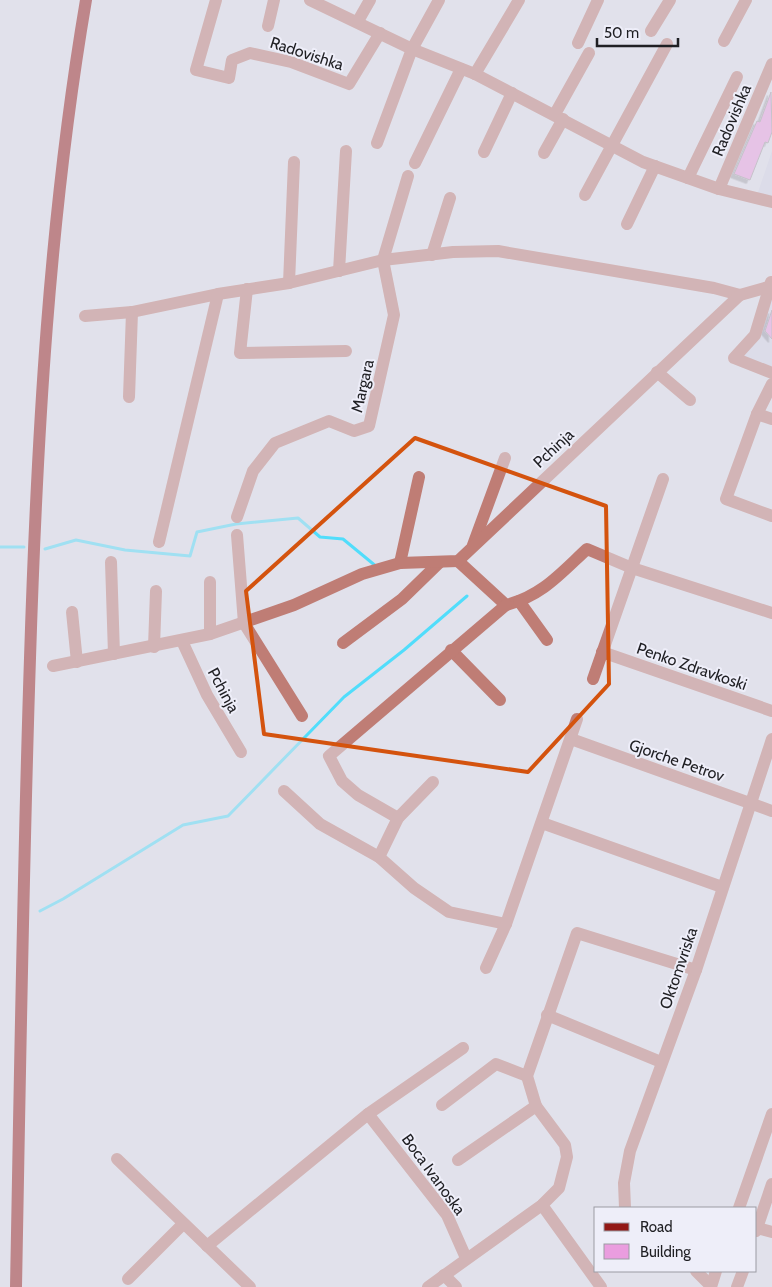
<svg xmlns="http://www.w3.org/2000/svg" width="772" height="1287" font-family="Cabin,sans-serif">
	<defs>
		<filter id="shadow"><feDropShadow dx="-3.5" dy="3.5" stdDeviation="0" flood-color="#0004"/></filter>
	</defs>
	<rect width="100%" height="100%" fill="#e1e1eb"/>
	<g fill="#d4d4e6">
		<polygon points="772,151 772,202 756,198"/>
		<polygon points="772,281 772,373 734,358 755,335"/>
	</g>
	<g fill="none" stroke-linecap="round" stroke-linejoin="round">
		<g stroke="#51ddfb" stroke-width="3">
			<polyline points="0,547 24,547"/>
			<polyline points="45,549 76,540 125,550 190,556 197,532 236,524 298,518 320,537 343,539 377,567"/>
			<polyline points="40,911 63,899 183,825 228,816 344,697 404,650 467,596"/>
		</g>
	</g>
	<g fill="#ea9ddf" stroke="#a49ba2" filter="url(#shadow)">
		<polygon points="771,92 772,132 768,143 765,142 750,180 734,174 757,121 760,122"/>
		<polygon points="772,310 772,339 765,331"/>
	</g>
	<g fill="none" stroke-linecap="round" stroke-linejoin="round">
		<g stroke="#bf7d75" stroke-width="12">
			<polyline points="216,0 196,70 229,78 232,60 250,53 291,62 349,84 380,33"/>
			<polyline points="310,0 412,49 475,74 643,162 719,189 772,202"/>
			<polyline points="358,21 370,0"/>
			<polyline points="268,26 274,0"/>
			<polyline points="651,31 670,0"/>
			<polyline points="724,41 746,0"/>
			<polyline points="578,43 598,0"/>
			<polyline points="475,74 519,0"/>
			<polyline points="555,114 589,53"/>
			<polyline points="377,143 412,49 439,0"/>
			<polyline points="484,152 512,93"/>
			<polyline points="544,153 563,119"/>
			<polyline points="415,163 461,69"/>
			<polyline points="688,178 737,77"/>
			<polyline points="719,189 772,64"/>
			<polyline points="585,195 667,44"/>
			<polyline points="627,224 655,166"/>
			<polyline points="432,255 450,198"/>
			<polyline points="339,271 346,151"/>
			<polyline points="771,282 755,335 734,358 772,373"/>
			<polyline points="289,283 294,162"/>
			<polyline points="247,289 240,353 346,351"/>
			<polyline points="85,316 132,312 218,294 289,283 383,260 453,252 498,251 714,288 740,295 768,287"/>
			<polyline points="657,372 690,400"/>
			<polyline points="772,384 757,414 726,499 772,516"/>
			<polyline points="129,397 132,312"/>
			<polyline points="757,414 772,419"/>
			<polyline points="237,517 253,471 275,443 329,421 354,431 369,426 394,315 383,260 408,176"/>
			<polyline points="237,535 244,623 302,716"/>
			<polyline points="159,542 218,294"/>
			<polyline points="473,545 505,458"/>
			<path d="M 458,561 L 506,605 C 542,596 561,573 587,549 L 632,568 L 772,613"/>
			<polyline points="111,562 114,654"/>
			<polyline points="400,563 419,477"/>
			<polyline points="519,601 547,640"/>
			<polyline points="72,612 77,662"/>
			<polyline points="210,634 210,582"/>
			<polyline points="182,641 207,695 241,752"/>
			<polyline points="343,643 402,599 440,562"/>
			<polyline points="154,647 156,591"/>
			<polyline points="451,650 500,700"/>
			<polyline points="602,652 772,711"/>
			<polyline points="53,666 210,634 294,605 362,574 400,563 458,561 740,295"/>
			<polyline points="593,679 663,479"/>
			<polyline points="571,739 772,811"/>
			<polyline points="284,791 320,824 379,857 414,888 449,912 506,924"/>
			<polyline points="398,818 358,795 342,781 329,756 506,605"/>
			<polyline points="542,823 722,887"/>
			<polyline points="379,857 398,818 433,782"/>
			<polyline points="486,968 506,924 577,719"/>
			<polyline points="547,1015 661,1062"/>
			<polyline points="442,1105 496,1064 527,1076"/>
			<polyline points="368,1114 447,1215 466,1258"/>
			<polyline points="117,1159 250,1287"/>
			<polyline points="458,1160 536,1106"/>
			<polyline points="542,1205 601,1287"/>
			<polyline points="625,1208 624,1183 630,1151 696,970 772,739"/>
			<polyline points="739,1208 772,1114"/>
			<polyline points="757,1228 772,1232"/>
			<polyline points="756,1231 772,1184"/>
			<polyline points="207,1246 368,1114 463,1048"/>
			<polyline points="696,1271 711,1286"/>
			<polyline points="444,1275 456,1287"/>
			<polyline points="128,1279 183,1224"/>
			<polyline points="428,1287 542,1205 559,1188 567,1157 565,1145 536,1106 527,1076 577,933 696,970"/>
			<polyline points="711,1287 716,1271"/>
			<polyline points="737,1287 743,1271"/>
		</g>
		<path stroke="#921816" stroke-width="12" d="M 16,1287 C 20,1077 23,868 30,658 C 37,438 49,217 86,0"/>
	</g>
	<path d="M0 0H772V1287H0ZM 415,438 L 606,506 L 609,684 L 528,772 L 264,734 L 246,591 Z" fill="#e1e1eb" fill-opacity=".55" fill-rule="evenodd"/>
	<path fill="none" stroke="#d4530e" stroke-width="4" stroke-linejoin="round" d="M 415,438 L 606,506 L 609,684 L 528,772 L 264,734 L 246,591 Z"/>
	<g text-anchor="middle" stroke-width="4" stroke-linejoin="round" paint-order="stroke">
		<g font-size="16" fill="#1f1f23" stroke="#eeeef9">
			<text transform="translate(307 53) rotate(18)" y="6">Radovishka</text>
			<text transform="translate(731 120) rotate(-67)" y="6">Radovishka</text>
			<text transform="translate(362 386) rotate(-77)" y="6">Margara</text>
			<text transform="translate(553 448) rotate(-43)" y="6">Pchinja</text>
			<text transform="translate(692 666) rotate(19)" y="6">Penko Zdravkoski</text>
			<text transform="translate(224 690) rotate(62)" y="6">Pchinja</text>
			<text transform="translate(677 760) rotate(19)" y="6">Gjorche Petrov</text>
			<text transform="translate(678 968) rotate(-71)" y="6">Oktomvriska</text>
			<text transform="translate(434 1174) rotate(54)" y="6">Boca Ivanoska</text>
		</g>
	</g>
	<rect x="594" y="1207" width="162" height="65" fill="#eeeef9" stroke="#9b9ba3"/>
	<rect x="604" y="1223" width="25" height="8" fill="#921816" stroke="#9b9ba3"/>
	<text x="640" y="1232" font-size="15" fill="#1f1f23">Road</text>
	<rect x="604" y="1244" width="25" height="15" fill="#ea9ddf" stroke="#9b9ba3"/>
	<text x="640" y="1257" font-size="15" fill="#1f1f23">Building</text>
	<path d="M597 38v8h81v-8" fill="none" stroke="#1f1f23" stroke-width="2.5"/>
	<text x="604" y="38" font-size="15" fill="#1f1f23" stroke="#eeeef9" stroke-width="4" paint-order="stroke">50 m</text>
</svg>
